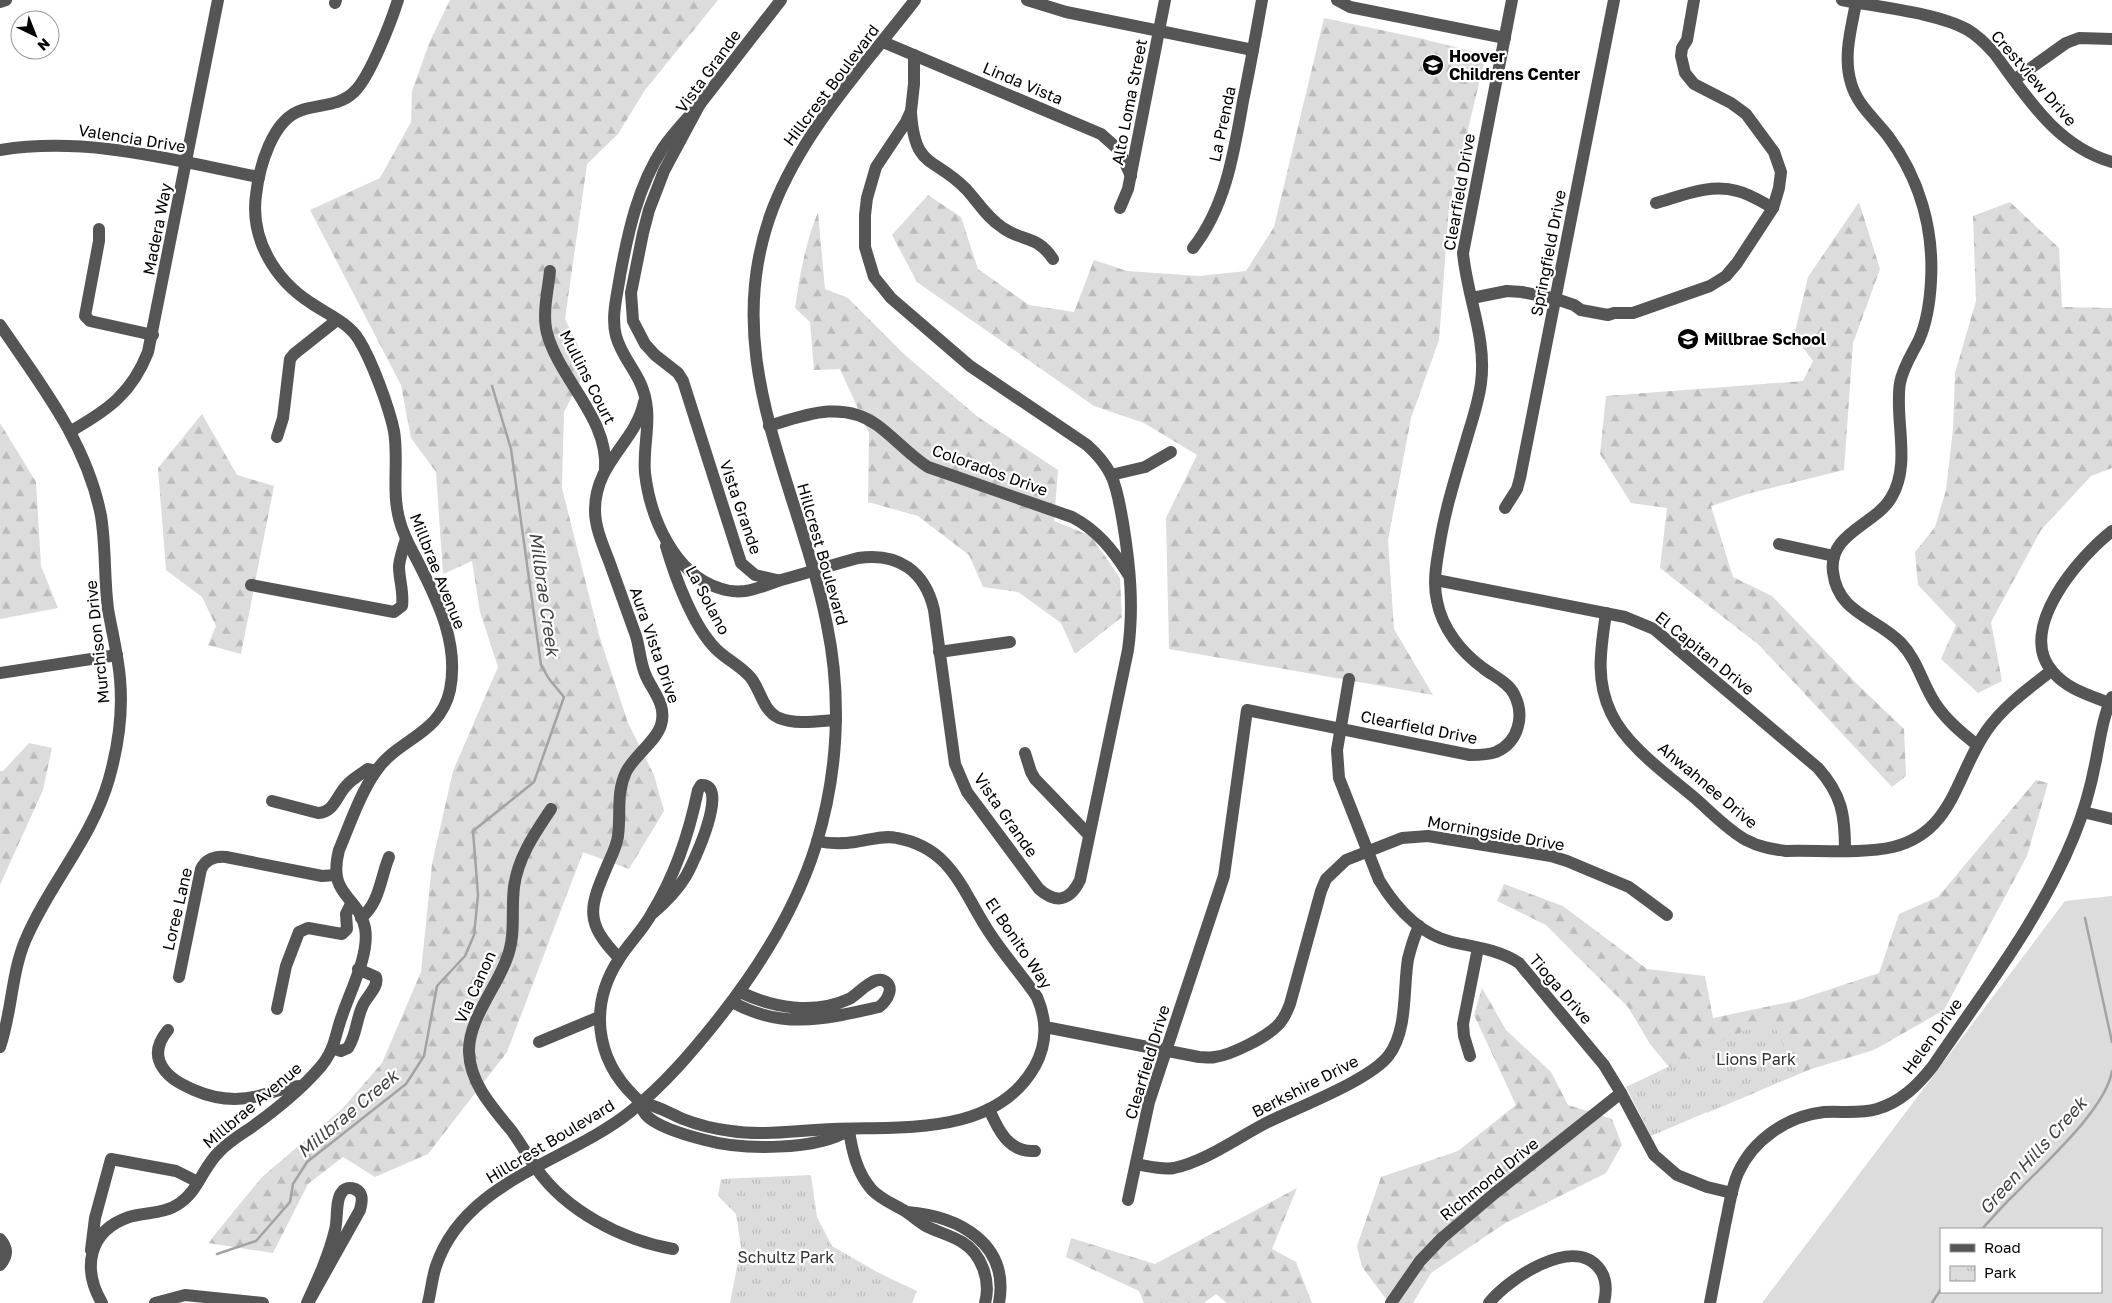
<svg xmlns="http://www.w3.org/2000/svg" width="2112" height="1303" font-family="'Golos Text',sans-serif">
	<defs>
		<pattern id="forest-firs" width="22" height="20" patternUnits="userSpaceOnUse" patternTransform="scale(1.25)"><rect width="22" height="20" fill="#dcdcdc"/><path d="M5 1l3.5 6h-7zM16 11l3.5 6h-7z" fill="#bbb"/></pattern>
		<pattern id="park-tufts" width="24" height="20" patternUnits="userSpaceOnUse" patternTransform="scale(1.25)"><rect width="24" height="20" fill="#dcdcdc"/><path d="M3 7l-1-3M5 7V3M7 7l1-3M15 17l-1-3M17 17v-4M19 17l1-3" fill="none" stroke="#bbb"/></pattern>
	</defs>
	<rect width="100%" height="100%" fill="#fff"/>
	<path fill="#dcdcdc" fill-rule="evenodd" d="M 2112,896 L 2112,1303 L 1762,1303 L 2065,901 ZM 1941,1229 L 2101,1229 L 2101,1292 L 1941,1292 Z"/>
	<g fill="url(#forest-firs)">
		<polygon points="450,0 718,0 645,90 618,134 587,164 565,319 588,366 564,412 562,488 599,635 628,723 654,775 664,811 629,869 583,852 507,1052 428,1154 375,1177 343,1157 308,1184 273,1253 208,1243 262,1177 342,1109 382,1063 421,972 432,864 453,771 498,667 480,612 472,561 443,574 436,472 411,438 401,385 310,210 380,178 411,122 412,91 430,41"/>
		<polygon points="1324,18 1419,38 1486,55 1449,207 1439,340 1411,418 1388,540 1394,629 1433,695 1169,649 1166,518 1197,455 1144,423 1094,406 917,282 892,235 928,195 961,217 978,269 1029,305 1074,312 1094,260 1127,271 1199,276 1246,271 1274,227"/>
		<polygon points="1859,202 1880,269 1853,343 1844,470 1751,493 1711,506 1733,577 1772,596 1858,685 1904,729 1906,776 1892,787 1759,645 1660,568 1667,508 1631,503 1600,454 1606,396 1803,381 1813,361 1794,336 1808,277"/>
		<polygon points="2010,202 2059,248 2062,307 2112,308 2112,468 2091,476 2041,530 1991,622 2002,681 1978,693 1941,659 1956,625 1918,585 1915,552 1935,527 1946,490 1953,429 1955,373 1976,301 1973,216"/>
		<path d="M 818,212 L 825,289 L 848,298 L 905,355 L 978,417 L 1058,470 L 1054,521 L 1091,536 L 1120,578 L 1122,617 L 1075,654 L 1061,623 L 1018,592 L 983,587 L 969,555 L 918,516 L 868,502 L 869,433 L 840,369 L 814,370 L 810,322 L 795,308 C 800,275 805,243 818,212 Z"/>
		<polygon points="202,414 237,475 274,486 241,654 208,645 216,626 202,597 166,570 158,468"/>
		<polygon points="0,423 36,482 41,566 58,608 0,619"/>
		<polygon points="29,743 52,748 43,790 0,885 0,771 3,771"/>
		<polygon points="2036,780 2048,783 2027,856 1944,1010 1874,1050 1811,1069 1707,1113 1650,1044 1628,1007 1546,925 1497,901 1504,884 1563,906 1647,969 1705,976 1713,1018 1795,1001 1879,973 1899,914 1938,897"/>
		<polygon points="1482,988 1506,1030 1551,1072 1568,1105 1612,1119 1622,1145 1606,1173 1504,1224 1431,1273 1413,1303 1389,1303 1362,1267 1357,1246 1381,1177 1458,1151 1516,1105 1474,1015"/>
		<polygon points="1297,1188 1272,1249 1296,1262 1312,1303 1227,1303 1216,1294 1204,1303 1144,1303 1139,1291 1066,1257 1071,1238 1155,1264"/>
	</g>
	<g fill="url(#park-tufts)">
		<polygon points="1771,1018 1796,1074 1651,1136 1626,1087"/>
		<polygon points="811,1175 817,1217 832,1246 877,1272 917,1291 912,1303 730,1303 741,1247 736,1214 718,1196 721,1179"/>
	</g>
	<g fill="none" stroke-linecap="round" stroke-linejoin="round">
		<g stroke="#a3a3a3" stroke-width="2.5">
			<polyline points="2085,918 2112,1042"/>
			<path d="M 1982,1229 C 1993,1217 2004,1204 2016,1193 C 2043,1165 2106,1109 2112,1071"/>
			<polyline points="217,1254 256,1241 290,1202 293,1184 307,1162 406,1084 424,1056 437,986 465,956 474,935 478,895 473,831 534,782 564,697 549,679 541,665 511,449 492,386"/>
			<polyline points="1932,1303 1941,1289"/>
		</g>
		<g stroke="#555" stroke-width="12">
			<polyline points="1027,0 1066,12 1253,50"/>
			<polyline points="1337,0 1350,7 1505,38"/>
			<path d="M 1842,0 C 1877,7 1939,13 1968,30 C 1978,36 1986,44 1994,53 C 2027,97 2056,146 2112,162"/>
			<polyline points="0,2 6,0"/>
			<polyline points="335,3 336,0"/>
			<path d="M 1856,3 C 1851,29 1843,57 1851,83 C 1857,105 1875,119 1888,136 C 1919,178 1934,228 1931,281 C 1930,300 1927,322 1919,340 C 1912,354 1903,367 1900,383 C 1894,419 1912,464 1891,498 C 1875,525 1828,533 1833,572 C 1838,614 1876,617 1901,643 C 1918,661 1922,683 1935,703 C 1946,720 1962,733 1977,745"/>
			<polyline points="883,42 1101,134 1119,150 1131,176"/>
			<polyline points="2014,80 2066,43 2079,38 2112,39"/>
			<path d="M 700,104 C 687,119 674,132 663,148 C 638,186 628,232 620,276 C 617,296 611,317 616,336 C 624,364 644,375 647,409 C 649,430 643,451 645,473 C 650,517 674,574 719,588 C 727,591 737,592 745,591 C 758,589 769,584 781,580 C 807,573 832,565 858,558 C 898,552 925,571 934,610 L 955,764 L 967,792 L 976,804 L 1039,889 C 1056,904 1070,901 1080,880 L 1128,650 C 1134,607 1130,566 1123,523 C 1120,507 1118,490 1111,475 C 1105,463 1096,453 1087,445 L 970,366 L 891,298 L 874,277 L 865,247 L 865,215 L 867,198 L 876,167 L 906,122 L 911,111 L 914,84 L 914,55"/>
			<path d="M 911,113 C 915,170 934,156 966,189 C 978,202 987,218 1003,228 C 1023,242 1037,235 1053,259"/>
			<path d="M 0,150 C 87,136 173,160 259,177"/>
			<path d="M 1656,203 C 1681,196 1711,183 1737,191 C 1750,194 1762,202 1773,208"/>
			<polyline points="1120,208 1128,189 1165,0"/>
			<polyline points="99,229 99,241 85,316 90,321 153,335"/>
			<path d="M 1193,248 C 1226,206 1234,152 1243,101 C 1250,68 1256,34 1262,0"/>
			<path d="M 550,271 C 548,291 542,313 547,333 C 560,381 609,418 605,470"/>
			<polyline points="1472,298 1507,291 1522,292 1556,299 1574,305 1581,310 1608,315 1614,313 1633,313 1710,286 1726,276 1737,263 1773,208 1779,188 1781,172 1774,152 1746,114 1731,103 1694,84 1685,73 1681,56 1682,48 1687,40 1694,0"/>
			<path d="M 0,325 C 41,385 87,443 101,516 C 106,547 104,578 108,609 C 112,632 118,655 120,679 C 123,711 118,747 109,779 C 92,839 49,884 25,941 C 11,975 12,1012 0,1047"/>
			<path d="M 769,426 C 805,415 843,400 877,425 C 895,438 909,455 928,467 L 1072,517 C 1097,530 1113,550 1128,574"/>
			<path d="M 71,431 C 108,410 132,393 148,352 L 218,0"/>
			<polyline points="277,437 283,418 290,359 294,354 337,320"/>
			<polyline points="1111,475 1145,467 1171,452"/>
			<polyline points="1505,508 1517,489 1520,478 1614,0"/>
			<polyline points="1779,544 1834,556"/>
			<path d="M 666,546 C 675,577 693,626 716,649 C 727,660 741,666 751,678 C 761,691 763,711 779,718 C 796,725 819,721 836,720"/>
			<polyline points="777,580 755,575 741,563 683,381 678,373 655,355 645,344 633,321 631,293 643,233 649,210 664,171 700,104 781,0"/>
			<path d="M 1436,580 L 1625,617 L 1654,629 L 1818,768 C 1842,795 1845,815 1845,850"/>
			<path d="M 251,585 L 394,612 L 402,606 C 404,592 399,580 399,566 C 400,557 403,548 406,539"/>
			<path d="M 1606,613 C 1601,648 1595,680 1611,713 C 1627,747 1668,775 1696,799 C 1712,813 1728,830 1746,840 C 1759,847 1772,849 1786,851 C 1818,850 1862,854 1893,847 C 1954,832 1956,774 1987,730 C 2004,706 2028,689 2051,671"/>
			<polyline points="939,652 1010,642"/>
			<polyline points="0,673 117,655"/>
			<path d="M 1349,679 L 1337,750 L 1339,778 L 1379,880 C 1396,908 1419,934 1452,942 C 1475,947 1499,950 1519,963 L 1604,1065 L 1621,1093 L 1654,1155 L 1677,1175 L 1707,1187 L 1732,1193"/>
			<path d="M 2109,703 C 2089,695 2067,689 2053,672 C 2015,630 2079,557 2112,531"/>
			<polyline points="1025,753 1031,772 1035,779 1089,835"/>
			<path d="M 272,801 L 318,813 C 334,812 336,797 346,786 C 352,779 361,774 368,769 L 376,771"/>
			<path d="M 551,809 C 535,833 518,857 514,887 C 511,911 516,935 507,958 C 497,987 468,1020 469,1052 C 470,1083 492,1107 511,1130 C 520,1142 527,1155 536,1168 C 566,1211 622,1240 673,1249"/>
			<polyline points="2083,812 2112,819"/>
			<path d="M 652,914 C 665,903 677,891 686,876 C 693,864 731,783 701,785 L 698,790 C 689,834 676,874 652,913 C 643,930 629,943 619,959 C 589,1005 595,1058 634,1096 C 641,1102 641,1109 646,1115 C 657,1127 689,1136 705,1140 C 741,1150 817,1151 849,1130"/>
			<path d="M 361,918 C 380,902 380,879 389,857"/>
			<path d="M 619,958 C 584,922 589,908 608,864 C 612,855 617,845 618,836 C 621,814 616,793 626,772 C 634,756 657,740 661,725 C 667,705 653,692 646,676 C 640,663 640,649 636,636 C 627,611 618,586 609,561 C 603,545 595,528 595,510 C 595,462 636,442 644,402"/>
			<path d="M 179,977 L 201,869 C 206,859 215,856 226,857 L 322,876 L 336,875"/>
			<path d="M 732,1002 C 783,1030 825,1019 879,1007 C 887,1001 897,985 882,980 C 871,978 858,994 849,999 C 814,1015 773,1008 740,992"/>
			<polyline points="277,1009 286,966 299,932 308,928 342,934 347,929 346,914 351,904"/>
			<path d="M 1045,1027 L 1199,1057 C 1204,1057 1210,1058 1215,1057 C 1231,1055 1267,1037 1278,1025 C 1284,1019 1287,1012 1290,1004 L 1321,891 L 1326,879 L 1346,860 L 1402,838 L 1428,836 L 1551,856 L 1567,861 L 1629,887 L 1667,915"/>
			<path d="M 168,1030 C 158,1042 154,1055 163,1068 C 170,1079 183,1085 194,1090 C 219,1101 243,1102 269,1093 C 280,1090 290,1086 302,1086"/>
			<polyline points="539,1042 599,1017"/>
			<path d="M 332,1048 L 341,1051 L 348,1048 C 357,1034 356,1019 363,1005 C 367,996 379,987 376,977 L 358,969"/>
			<polyline points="1470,1056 1464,1036 1463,1024 1478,948"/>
			<path d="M 641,1103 C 657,1105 669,1113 683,1119 C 698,1125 715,1129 731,1131 C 764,1136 799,1130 833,1129 C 901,1126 995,1137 1035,1066 C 1047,1044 1047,1020 1037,997 C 1022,975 1004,955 989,932 C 962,891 952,848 897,838 C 883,835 869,840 855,842 C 842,844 830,844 817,841"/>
			<path d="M 989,1109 C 998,1130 1009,1153 1035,1151"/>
			<path d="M 849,1130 C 852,1151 857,1173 872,1190 C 883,1201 896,1205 908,1213 C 915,1218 922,1225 930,1228 C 941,1233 952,1236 962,1242 C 982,1254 991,1281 985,1303"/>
			<path d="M 1136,1164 C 1148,1166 1162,1170 1174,1168 C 1206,1161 1237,1138 1266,1123 C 1296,1108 1371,1080 1389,1055 C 1408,1029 1403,989 1408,959 C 1411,947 1414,937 1419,926"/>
			<path d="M 1128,1200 L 1149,1102 L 1224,876 L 1247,710 L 1470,755 C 1479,755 1488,755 1496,752 C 1519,742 1525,715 1514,694 C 1508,682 1493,676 1483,668 C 1461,652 1442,628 1437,601 C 1433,584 1436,565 1439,548 C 1445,508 1458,469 1469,431 C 1474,415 1479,399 1481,383 C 1487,338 1467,297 1463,253 L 1512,0"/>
			<path d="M 907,1212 C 958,1216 1010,1243 999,1303"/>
			<path d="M 0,1239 C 8,1248 8,1256 0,1265"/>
			<polyline points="91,1250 95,1218 111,1159 176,1171 198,1182"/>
			<path d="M 102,1303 C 82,1269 88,1231 129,1217 C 146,1212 165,1214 180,1203 C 198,1191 203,1167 219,1152 C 228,1142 240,1135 252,1127 C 274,1111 297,1093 315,1073 C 322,1066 328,1058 332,1048 C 336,1038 338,1026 342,1016 C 350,991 370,954 365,928 C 358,894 327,897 339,850 C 350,824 360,794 376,771 C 399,738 440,735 450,690 C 459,645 439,603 419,564 C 412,550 404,537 400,522 C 391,492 399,461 394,431 C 389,407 372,361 359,340 C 349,323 327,314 311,303 C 275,280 250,239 256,195 C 259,168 272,119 302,110 C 320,104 340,106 354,92 C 370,77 391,22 398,0"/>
			<polyline points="155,1303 185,1295 263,1303"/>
			<path d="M 307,1303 C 318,1279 329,1255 335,1230 C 338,1220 335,1200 342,1192 C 347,1185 358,1188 361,1195 C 363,1200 361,1205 360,1210 L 308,1303"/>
			<path d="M 428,1303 C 431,1291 432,1278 436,1266 C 465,1180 566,1163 630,1112 C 664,1085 692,1052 719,1018 C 761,965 796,909 816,845 C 838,774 842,698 827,625 C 799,483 716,356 773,208 C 804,129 864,66 915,0"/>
			<polyline points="1391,1303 1420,1261 1442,1238 1495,1193 1621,1093"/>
			<path d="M 1489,1303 C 1508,1279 1572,1236 1598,1267 C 1607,1277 1607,1290 1604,1303"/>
			<path d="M 1710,1303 C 1715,1277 1720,1251 1725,1225 C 1729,1208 1731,1189 1738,1173 C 1753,1140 1787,1116 1824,1112 C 1841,1111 1860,1114 1877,1109 C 1901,1102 1918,1085 1933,1066 C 1983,992 2040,920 2074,836 C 2084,812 2091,786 2096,760 C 2100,739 2103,717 2112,697"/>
		</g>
	</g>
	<defs>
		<g id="school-disc" transform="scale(1.125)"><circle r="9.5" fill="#000" stroke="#fff"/><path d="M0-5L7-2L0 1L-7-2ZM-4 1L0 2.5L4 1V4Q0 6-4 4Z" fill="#fff"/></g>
	</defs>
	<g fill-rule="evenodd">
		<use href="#school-disc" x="1433" y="65"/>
		<use href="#school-disc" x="1688" y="339"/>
	</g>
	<g text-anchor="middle" stroke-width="4.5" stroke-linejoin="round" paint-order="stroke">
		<g font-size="16" font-weight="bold" fill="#000" stroke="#fff" text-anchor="start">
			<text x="1449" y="62">Hoover<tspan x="1449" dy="18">Childrens Center</tspan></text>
			<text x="1704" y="345">Millbrae School</text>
		</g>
		<g font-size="16" fill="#000" stroke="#fff">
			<text transform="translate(708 71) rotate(-54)" y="6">Vista Grande</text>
			<text transform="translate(2034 78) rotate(49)" y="6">Crestview Drive</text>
			<text transform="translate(1023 83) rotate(23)" y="6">Linda Vista</text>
			<text transform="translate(831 85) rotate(-53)" y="6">Hillcrest Boulevard</text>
			<text transform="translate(1129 102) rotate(-79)" y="6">Alto Loma Street</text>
			<text transform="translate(1222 124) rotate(-78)" y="6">La Prenda</text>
			<text transform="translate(132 138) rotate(9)" y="6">Valencia Drive</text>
			<text transform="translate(1459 192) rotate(-80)" y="6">Clearfield Drive</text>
			<text transform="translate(157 229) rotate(-79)" y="6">Madera Way</text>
			<text transform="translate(1548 253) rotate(-79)" y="6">Springfield Drive</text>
			<text transform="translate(588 377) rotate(63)" y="6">Mullins Court</text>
			<text transform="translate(990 470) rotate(20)" y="6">Colorados Drive</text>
			<text transform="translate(741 507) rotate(71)" y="6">Vista Grande</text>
			<text transform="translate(823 554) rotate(74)" y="6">Hillcrest Boulevard</text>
			<text transform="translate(438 571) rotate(68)" y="6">Millbrae Avenue</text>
			<text transform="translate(708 600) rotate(62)" y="6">La Solano</text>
			<text transform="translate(97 642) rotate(-96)" y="6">Murchison Drive</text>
			<text transform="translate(655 645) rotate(71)" y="6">Aura Vista Drive</text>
			<text transform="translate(1705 653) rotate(39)" y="6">El Capitan Drive</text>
			<text transform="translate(1419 727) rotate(11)" y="6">Clearfield Drive</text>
			<text transform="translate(1708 785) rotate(40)" y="6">Ahwahnee Drive</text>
			<text transform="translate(1006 815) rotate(55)" y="6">Vista Grande</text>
			<text transform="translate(1496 833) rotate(10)" y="6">Morningside Drive</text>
			<text transform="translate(177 909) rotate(-77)" y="6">Loree Lane</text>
			<text transform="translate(1019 943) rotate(56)" y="6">El Bonito Way</text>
			<text transform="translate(475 987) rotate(-66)" y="6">Via Canon</text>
			<text transform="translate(1561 989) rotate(49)" y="6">Tioga Drive</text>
			<text transform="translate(1932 1036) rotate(-54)" y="6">Helen Drive</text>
			<text transform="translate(1147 1062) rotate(-73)" y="6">Clearfield Drive</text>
			<text transform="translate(1305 1086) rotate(-27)" y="6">Berkshire Drive</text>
			<text transform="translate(252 1105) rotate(-40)" y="6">Millbrae Avenue</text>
			<text transform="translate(550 1141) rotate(-31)" y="6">Hillcrest Boulevard</text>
			<text transform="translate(1489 1179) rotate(-39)" y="6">Richmond Drive</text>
		</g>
		<g font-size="16" fill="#333" stroke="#fff">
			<text x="1756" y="1065">Lions Park</text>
			<text x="786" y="1263">Schultz Park</text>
		</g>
		<g font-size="18" font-style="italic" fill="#444" stroke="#fff">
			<text transform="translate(544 594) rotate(82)" y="6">Millbrae Creek</text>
			<text transform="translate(348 1114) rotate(-40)" y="6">Millbrae Creek</text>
			<text transform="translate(2033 1156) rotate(-48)" y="6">Green Hills Creek</text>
		</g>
	</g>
	<rect x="1940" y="1228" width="162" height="65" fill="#ffffff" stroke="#999999"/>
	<rect x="1950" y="1244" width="25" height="8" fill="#555555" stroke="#999999"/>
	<text x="1984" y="1253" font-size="15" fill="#000000">Road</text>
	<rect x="1950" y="1266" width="25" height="15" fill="url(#park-tufts)" stroke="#999999"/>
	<text x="1984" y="1278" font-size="15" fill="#000000">Park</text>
	<g transform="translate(35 35) rotate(137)"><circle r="24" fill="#ffffff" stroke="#999999"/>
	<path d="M0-4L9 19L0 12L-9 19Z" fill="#000000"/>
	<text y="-8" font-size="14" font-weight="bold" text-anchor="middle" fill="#000000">N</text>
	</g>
</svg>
